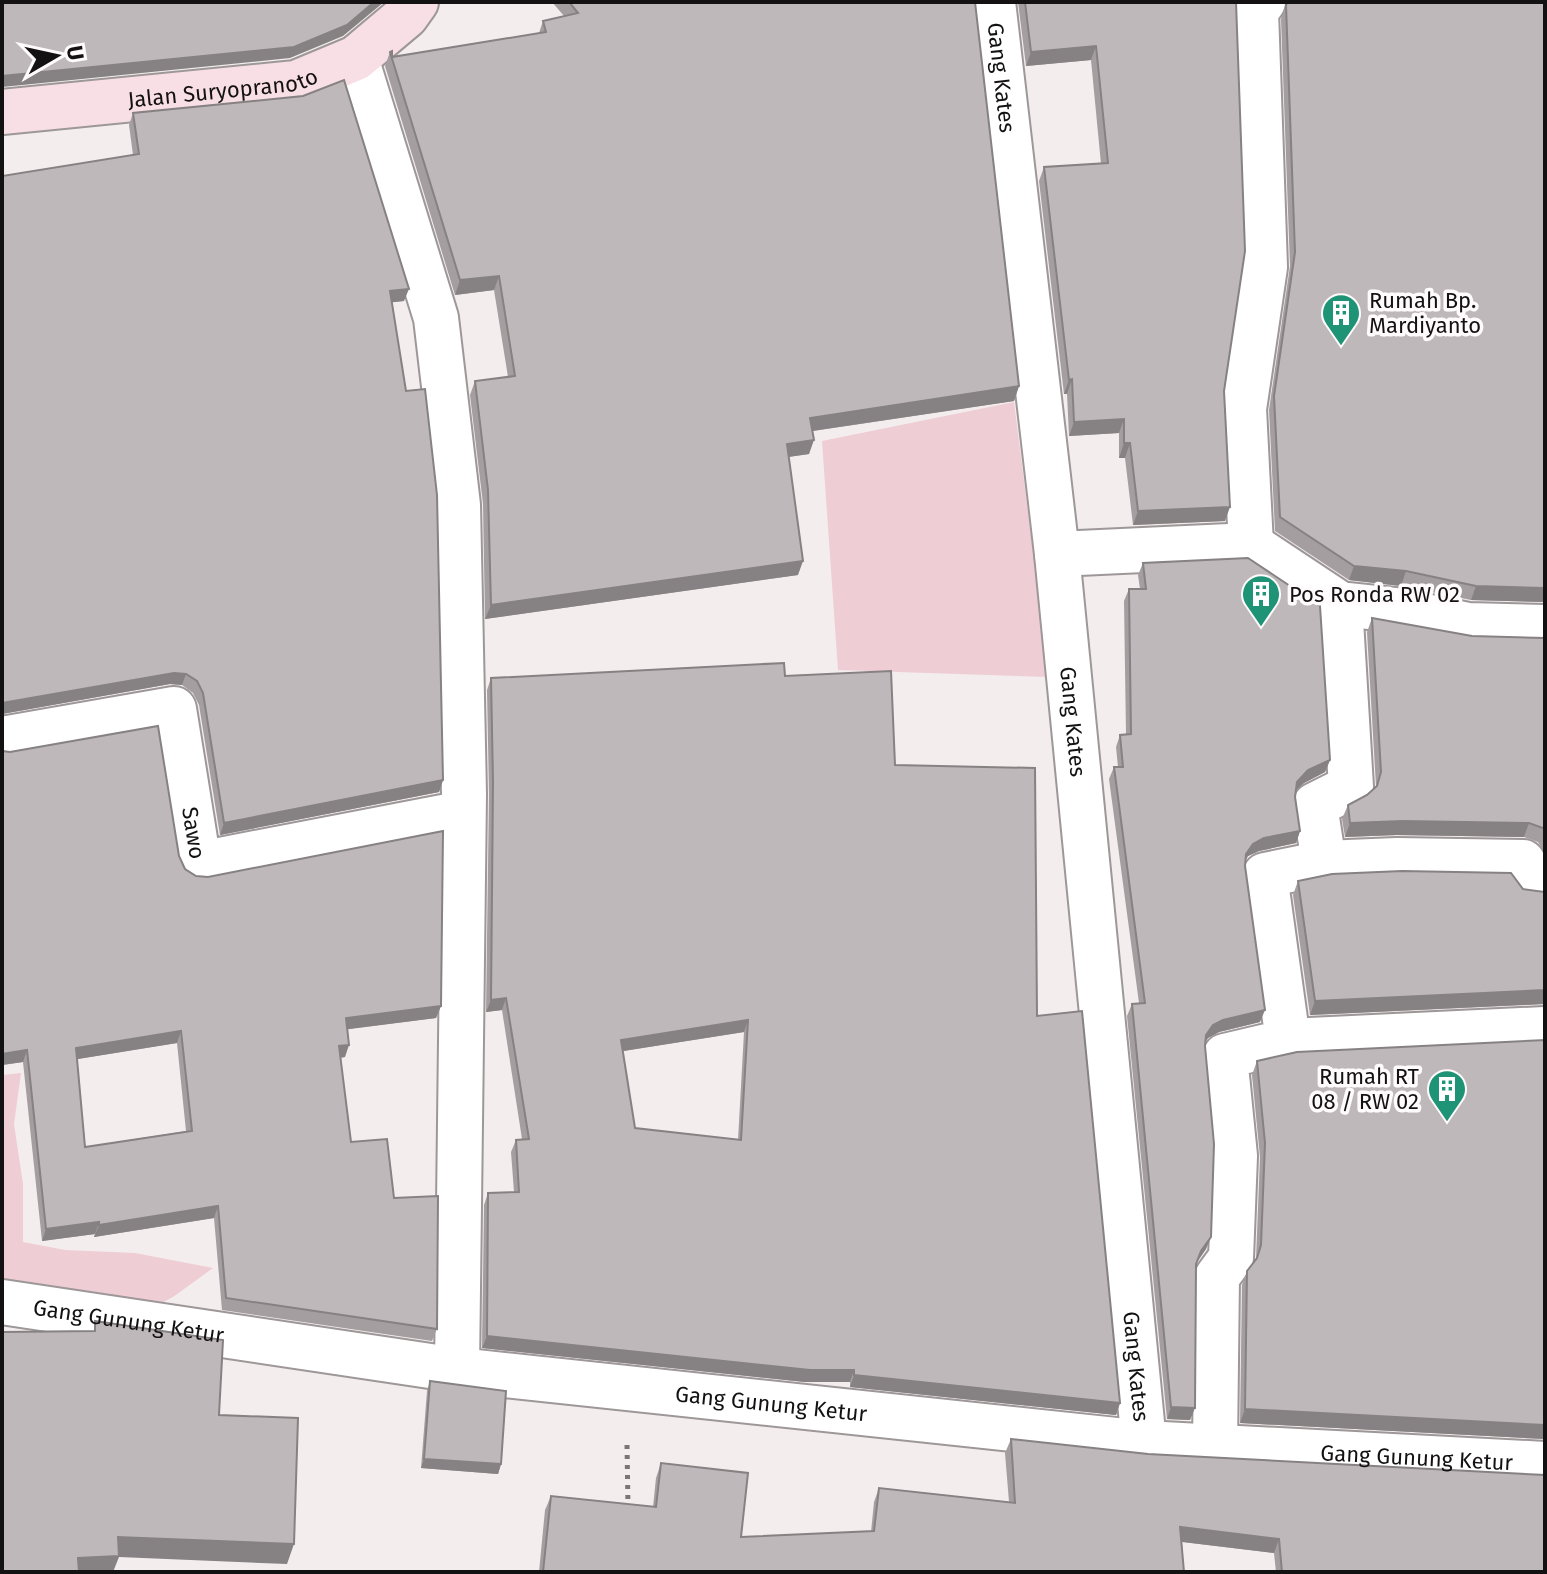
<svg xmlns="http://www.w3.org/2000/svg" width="1547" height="1574" font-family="'Fira Sans',sans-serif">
	<rect width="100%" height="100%" fill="#f3edee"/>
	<g fill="#efcdd5">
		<polygon points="1014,402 1049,677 838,670 822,441"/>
		<polygon points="21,1073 14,1124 23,1184 23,1242 65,1250 135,1253 213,1268 173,1297 146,1311 2,1300 2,1075"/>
	</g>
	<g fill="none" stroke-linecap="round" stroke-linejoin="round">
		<g stroke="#9d9798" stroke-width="48">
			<g id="minor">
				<path id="s1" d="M 993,2 L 1057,554 L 1144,1443"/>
				<polyline points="356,58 436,318 458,505 464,794 457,1370"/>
				<polyline points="1251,545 1244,409 1265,267 1256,11 1263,2"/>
				<polyline points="1057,554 1251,545 1340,604 1396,610 1468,625 1545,627"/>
				<path id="s2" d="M 2,739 L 174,709 L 199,864 L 463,813"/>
				<polyline points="1324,863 1397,860 1523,862 1531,882 1545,882"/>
				<polyline points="1288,1041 1545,1029"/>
				<path id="s3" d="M 2,1302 L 457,1370 L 1144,1443 L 1545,1464"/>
				<polyline points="1215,1447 1217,1277 1231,1258 1235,1156 1225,1056 1288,1041 1265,875 1324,863 1315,805 1351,787 1340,604"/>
			</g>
		</g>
		<g stroke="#9d9798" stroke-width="48">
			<g id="secondary">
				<path id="s4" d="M 2,112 L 296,83 L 356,58 L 406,16 L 416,2"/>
			</g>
		</g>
		<polyline stroke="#7a7677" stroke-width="5" stroke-dasharray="4 6" stroke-linecap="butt" points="627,1445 628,1507"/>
		<use href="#minor" stroke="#fff" stroke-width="44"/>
		<use href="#secondary" stroke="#f8dfe6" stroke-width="44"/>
	</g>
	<g fill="#a49ea0" fill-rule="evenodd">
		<polygon points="552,2 975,2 1019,386 1014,401 813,431 809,454 788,457 798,575 485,619 483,504 470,395 475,381 508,377 494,290 455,295 385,66 390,52 392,57 539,33 543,21 564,16"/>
		<polygon points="1018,2 1236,2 1224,391 1225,521 1133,525 1125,458 1119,458 1119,433 1069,436 1067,394 1064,394 1039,181 1044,167 1101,164 1091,60 1026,66"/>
		<polygon points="1287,2 1545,602 1471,600 1401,586 1349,580 1275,531 1269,410 1290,266 1281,19"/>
		<polygon points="133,113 404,301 392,302 443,780 439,792 220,835 199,705 193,693 182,685 170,684 2,714 2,176 133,155 129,125"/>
		<polygon points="1143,563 1330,760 1325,772 1304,783 1296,791 1295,797 1300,831 1296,843 1259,851 1248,856 1245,861 1260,1022 1219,1032 1208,1038 1205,1042 1206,1249 1196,1264 1190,1420 1167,1419 1127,1016 1132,1004 1139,1003 1109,779 1114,767 1118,767 1116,747 1120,735 1126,734 1124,601 1129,589 1140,589 1138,575"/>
		<polygon points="1372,618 1472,636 1545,638 1545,853 1538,842 1524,837 1397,835 1345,837 1342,819 1348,805 1367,795 1376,786 1367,632"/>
		<path d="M 785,676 L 895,765 L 1037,1016 L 1120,1403 L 1116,1415 L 850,1387 L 850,1382 L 805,1382 L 482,1348 L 484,1205 L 488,1193 L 514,1192 L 511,1152 L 516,1140 L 522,1139 L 502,1010 L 486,1012 L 489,794 L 487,690 L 491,678 ZM 744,1032 L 738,1140 L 635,1128 L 623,1051 Z"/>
		<path d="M 2,751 L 179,856 L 185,869 L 196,876 L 441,1006 L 436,1018 L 347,1029 L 345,1057 L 340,1058 L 351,1142 L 394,1198 L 437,1329 L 432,1341 L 222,1310 L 214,1218 L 94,1237 L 95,1234 L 42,1241 L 23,1062 L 2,1065 ZM 177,1043 L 186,1131 L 85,1147 L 77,1059 Z"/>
		<polygon points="1298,881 1523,889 1545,892 1545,1004 1310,1015 1293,895"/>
		<polygon points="1545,1040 1545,1439 1240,1423 1242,1285 1247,1271 1256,1259 1260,1157 1252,1075 1257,1061"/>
		<polygon points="430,1381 501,1464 498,1474 421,1468 427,1391"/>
		<polygon points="1011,1439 1148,1454 1545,1572 1276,1572 1274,1553 1182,1542 1184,1572 539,1572 545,1510 551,1496 653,1507 656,1478 661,1463 741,1537 871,1532 874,1502 879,1488 1009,1502 1005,1453"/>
	</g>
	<g fill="#868182">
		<polygon points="374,2 384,2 343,36 290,58 2,87 2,76"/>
		<polygon points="1096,46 1091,60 1026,66 1031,52"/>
		<polygon points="499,276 494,290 455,295 460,280"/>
		<polygon points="409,289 404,301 386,303 390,291"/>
		<polygon points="1072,379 1067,394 1064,394 1069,380"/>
		<polygon points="1019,386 1014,401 805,432 810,418"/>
		<polygon points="1124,419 1119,433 1069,436 1074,422"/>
		<polygon points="814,440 809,454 781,458 787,444"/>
		<polygon points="1124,443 1130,443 1125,458 1119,458"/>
		<polygon points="1230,507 1225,521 1133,525 1138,511"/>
		<polygon points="803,561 798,575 485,619 491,605"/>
		<polygon points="1354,566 1406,571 1401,586 1349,580"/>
		<polygon points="1476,586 1545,588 1545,602 1471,600"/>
		<polygon points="174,673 186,674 182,685 170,684 2,714 2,703"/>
		<polygon points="1330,760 1325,772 1304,783 1292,794 1297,782 1308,770"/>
		<polygon points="443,780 439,792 220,835 224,823"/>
		<polygon points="1403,821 1529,823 1524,837 1397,835 1345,837 1350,823"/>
		<polygon points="1300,831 1296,843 1259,851 1248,856 1241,867 1246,854 1253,844 1264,838"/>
		<polygon points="1545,990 1544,1004 1310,1015 1315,1001"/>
		<polygon points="506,998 502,1010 486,1012 491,1000"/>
		<polygon points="441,1006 436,1018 342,1030 346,1018"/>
		<polygon points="1265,1010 1260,1022 1219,1032 1208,1038 1202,1047 1206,1035 1213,1025 1223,1020"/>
		<polygon points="748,1020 744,1032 617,1052 621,1040"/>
		<polygon points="181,1031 177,1043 72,1060 76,1048"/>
		<polygon points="349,1045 345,1057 335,1058 339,1046"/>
		<polygon points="27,1050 23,1062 2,1065 2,1054"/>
		<polygon points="218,1206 214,1218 94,1237 99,1225"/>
		<polygon points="99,1222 95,1234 42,1241 46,1229"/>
		<polygon points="1211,1237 1206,1249 1196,1263 1201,1251"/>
		<polygon points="487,1336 854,1370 850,1382 805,1382 482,1348"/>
		<polygon points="854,1375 1120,1403 1116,1415 850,1387"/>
		<polygon points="1171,1407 1195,1408 1190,1420 1167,1419"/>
		<polygon points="1245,1409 1545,1425 1545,1439 1240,1423"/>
		<polygon points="424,1459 501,1464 498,1474 421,1468"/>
		<polygon points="1180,1527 1279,1539 1274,1553 1175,1541"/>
		<polygon points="118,1537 294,1544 287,1564 119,1557 113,1572 73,1572 78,1558"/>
	</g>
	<g fill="#bfb8ba" stroke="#868182" stroke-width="2" fill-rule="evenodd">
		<polygon points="2,2 374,2 347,25 294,47 2,76"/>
		<polygon points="569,2 975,2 1019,386 810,418 814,440 787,444 803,561 491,605 488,490 475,381 515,376 499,276 460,280 390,52 392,51 392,57 546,32 543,21 578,13"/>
		<polygon points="1025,2 1236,2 1245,251 1224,391 1230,507 1138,511 1130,443 1124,443 1124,419 1074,422 1072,379 1069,380 1044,167 1108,163 1096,46 1031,52"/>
		<polygon points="1288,2 1545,2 1545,588 1476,586 1406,571 1354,566 1280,517 1274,396 1295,252 1286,5"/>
		<polygon points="344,80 409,289 390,291 406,391 425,389 437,495 443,780 224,823 203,693 197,681 186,674 174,673 2,703 2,176 139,154 133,113 303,96"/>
		<polygon points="1248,558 1320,606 1330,760 1308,770 1297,782 1295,797 1300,831 1264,838 1253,844 1246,854 1245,866 1265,1010 1223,1020 1213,1025 1206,1035 1205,1046 1214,1144 1211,1237 1201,1251 1196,1264 1195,1408 1171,1407 1132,1004 1145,1003 1114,767 1123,767 1120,735 1131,734 1129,589 1146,589 1143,563"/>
		<polygon points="1372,618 1472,636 1545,638 1545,831 1543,828 1529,823 1403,821 1350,823 1348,805 1367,795 1377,786 1381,772"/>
		<path d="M 784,663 L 785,676 L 891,671 L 895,765 L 1035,768 L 1037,1016 L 1082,1011 L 1120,1403 L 854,1375 L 854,1370 L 810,1370 L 487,1336 L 488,1193 L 519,1192 L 516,1140 L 529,1139 L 506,998 L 491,1000 L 493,782 L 491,678 ZM 748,1020 L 741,1140 L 635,1128 L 621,1040 Z"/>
		<path d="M 158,726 L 179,856 L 185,869 L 196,876 L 208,877 L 443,831 L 441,1006 L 346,1018 L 349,1045 L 339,1046 L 351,1142 L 387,1139 L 394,1198 L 438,1196 L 437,1329 L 226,1298 L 218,1206 L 99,1225 L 99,1222 L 46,1229 L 27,1050 L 2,1054 L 2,751 L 10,752 ZM 181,1031 L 192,1131 L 85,1147 L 76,1048 Z"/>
		<polygon points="1402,871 1511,873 1523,889 1545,892 1545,990 1315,1001 1298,881 1332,874"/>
		<polygon points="1545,1040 1545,1425 1245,1409 1247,1271 1257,1258 1261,1245 1265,1143 1257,1061 1297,1052"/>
		<polygon points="95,1321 223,1340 219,1415 298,1418 294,1544 118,1537 119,1556 78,1558 79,1572 2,1572 2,1332 95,1331"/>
		<polygon points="430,1381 506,1391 501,1464 424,1459"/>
		<polygon points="1011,1439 1148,1454 1545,1475 1545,1572 1282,1572 1279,1539 1180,1527 1184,1572 543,1572 551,1496 656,1507 661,1463 748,1473 741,1537 874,1531 879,1488 1015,1503"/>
	</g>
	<defs>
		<g id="building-pin" transform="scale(2)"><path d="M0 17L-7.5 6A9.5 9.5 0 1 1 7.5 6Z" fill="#1f9376" stroke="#fffbfc"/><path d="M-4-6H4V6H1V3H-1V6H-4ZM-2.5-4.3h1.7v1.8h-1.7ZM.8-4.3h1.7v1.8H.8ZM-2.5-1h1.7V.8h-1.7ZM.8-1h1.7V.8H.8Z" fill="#fff"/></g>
	</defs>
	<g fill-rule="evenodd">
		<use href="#building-pin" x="1341" y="313"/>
		<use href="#building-pin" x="1261" y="594"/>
		<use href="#building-pin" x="1447" y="1089"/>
	</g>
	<g text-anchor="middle" stroke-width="7" stroke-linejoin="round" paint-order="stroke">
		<g font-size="22" fill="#131112" stroke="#fffbfc">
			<text dy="8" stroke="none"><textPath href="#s1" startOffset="76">Gang Kates</textPath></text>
			<text dy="8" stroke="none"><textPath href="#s4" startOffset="222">Jalan Suryopranoto</textPath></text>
			<text dy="8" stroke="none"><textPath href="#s1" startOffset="724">Gang Kates</textPath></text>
			<text dy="8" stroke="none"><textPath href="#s2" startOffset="300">Sawo</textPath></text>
			<text dy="8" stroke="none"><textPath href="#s3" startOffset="128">Gang Gunung Ketur</textPath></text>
			<text dy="8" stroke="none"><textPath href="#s1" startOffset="1372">Gang Kates</textPath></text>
			<text dy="8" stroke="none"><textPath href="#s3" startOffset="776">Gang Gunung Ketur</textPath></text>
			<text dy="8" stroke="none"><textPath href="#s3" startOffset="1424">Gang Gunung Ketur</textPath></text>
		</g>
		<g font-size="22" fill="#131112" stroke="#fffbfc" text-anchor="start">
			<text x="1369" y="308">Rumah Bp.<tspan x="1369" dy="25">Mardiyanto</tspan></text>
			<text x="1289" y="602">Pos Ronda RW 02</text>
			<text x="1419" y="1084" text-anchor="end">Rumah RT<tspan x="1419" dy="25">08 / RW 02</tspan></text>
		</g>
	</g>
	<rect width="1547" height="1574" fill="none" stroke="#131112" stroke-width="8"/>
	<g transform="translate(56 56) rotate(81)" stroke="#fffbfc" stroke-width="6" paint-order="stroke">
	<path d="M0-6L14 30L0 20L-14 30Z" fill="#131112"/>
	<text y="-12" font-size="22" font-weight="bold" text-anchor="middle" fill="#131112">U</text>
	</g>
</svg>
